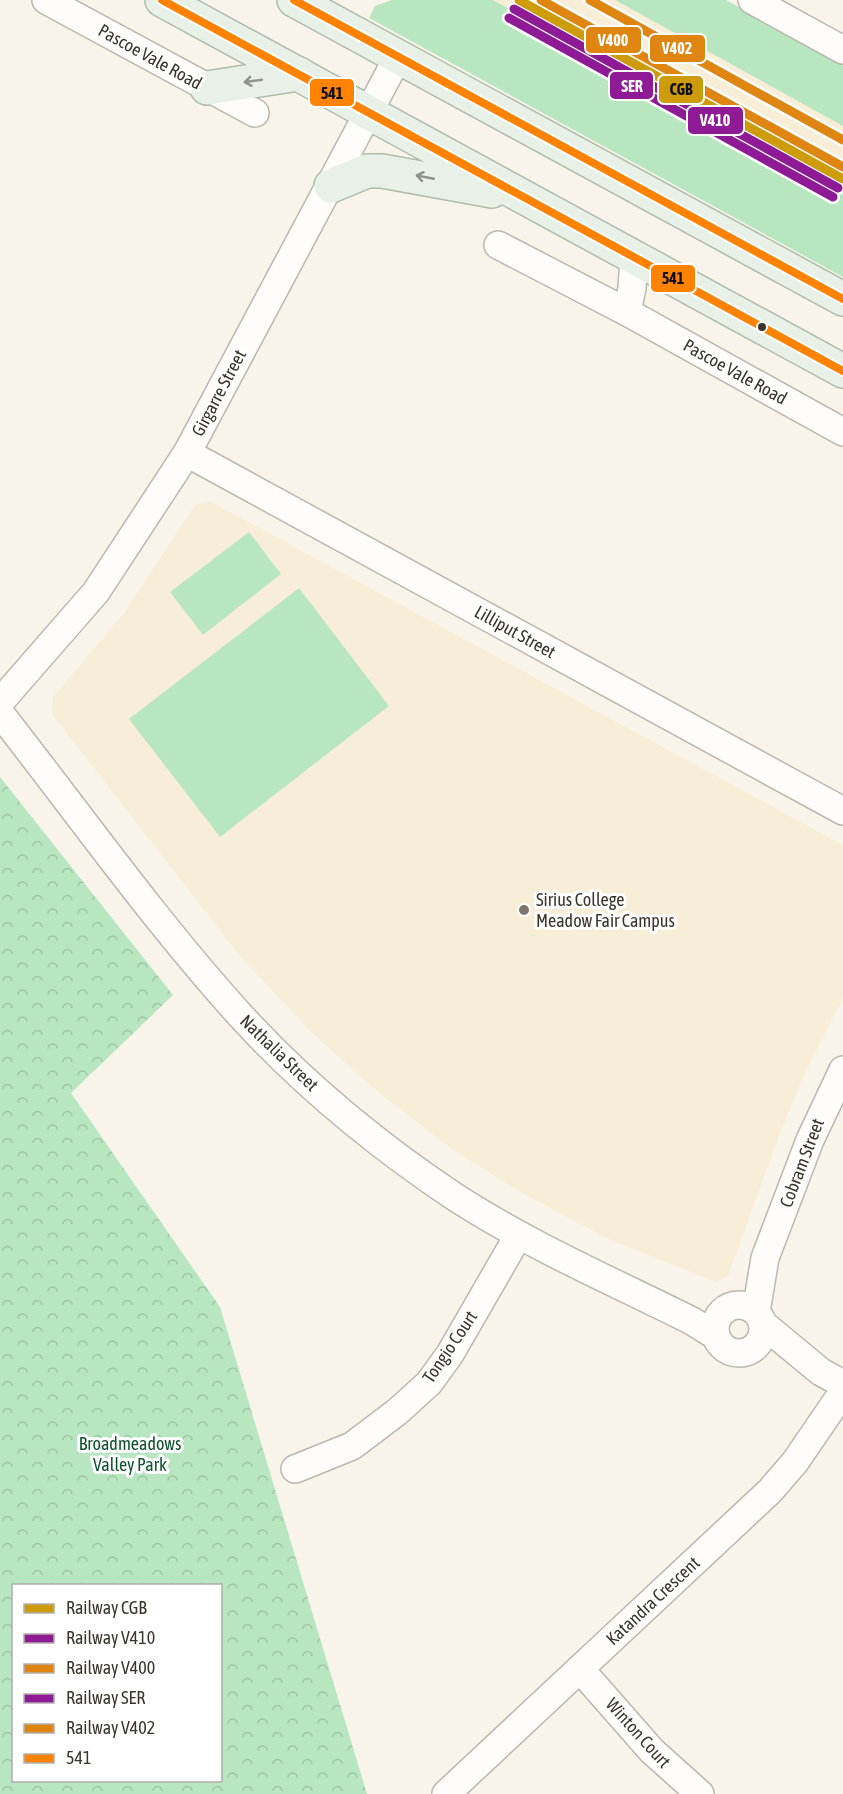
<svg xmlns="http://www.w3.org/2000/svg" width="843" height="1794" font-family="'Asap Condensed',sans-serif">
	<defs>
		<pattern id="park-crowns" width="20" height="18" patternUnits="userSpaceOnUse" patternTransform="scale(1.5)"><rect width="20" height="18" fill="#b8e6c0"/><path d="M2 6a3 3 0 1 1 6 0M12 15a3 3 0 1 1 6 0" fill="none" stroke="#9fc6a5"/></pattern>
	</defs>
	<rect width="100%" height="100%" fill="#f9f4e9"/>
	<g fill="#f8eed8">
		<polygon points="493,0 615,0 843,126 843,193"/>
		<polygon points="210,501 843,845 843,998 805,1073 779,1136 728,1276 716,1282 606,1238 510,1186 449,1147 373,1088 310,1031 239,955 52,714 53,697 124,613 195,505"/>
	</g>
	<g fill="#b8e6c0">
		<polygon points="392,0 493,0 843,193 843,277 369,18 375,6"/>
		<polygon points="615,0 726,0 843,65 843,126"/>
		<polygon points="249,532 281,574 203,635 170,592"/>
		<polygon points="299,588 389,706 220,837 129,719"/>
	</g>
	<path fill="url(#park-crowns)" fill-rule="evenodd" d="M 0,777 L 173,995 L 71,1093 L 220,1307 L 367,1794 L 0,1794 ZM 14,1586 L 220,1586 L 220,1780 L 14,1780 Z"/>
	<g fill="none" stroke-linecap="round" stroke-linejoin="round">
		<g stroke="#bbb7ae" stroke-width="30">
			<g id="street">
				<polyline points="46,0 255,113"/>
				<polyline points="752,0 843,50"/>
				<polyline points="498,245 627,312 843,432"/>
				<polyline points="627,312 632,288 634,258"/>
				<polyline points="187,453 843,811"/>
				<polyline points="0,702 96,592 187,453 398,57"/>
				<path d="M 0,713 C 79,814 154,920 240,1015 C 303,1084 377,1145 455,1197 C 531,1246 612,1281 692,1321 L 716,1336"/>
				<circle cx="739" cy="1329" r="24"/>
				<polyline points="756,1312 765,1258 810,1140 843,1070"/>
				<polyline points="763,1324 821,1372 843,1384"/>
				<polyline points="295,1469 352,1446 397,1412 429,1383 450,1354 518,1236"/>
				<polyline points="580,1669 652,1751 700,1794"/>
				<polyline points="446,1794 770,1491 795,1462 843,1392"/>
			</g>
		</g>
		<g stroke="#afbbab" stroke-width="36">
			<g id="primary">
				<polyline points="162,0 843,371"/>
				<polyline points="294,0 843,299"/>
				<polyline points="207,88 299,74"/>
				<polyline points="331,186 367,171 382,171 492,191"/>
			</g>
		</g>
		<use href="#street" stroke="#fefdfc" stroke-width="27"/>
		<use href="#primary" stroke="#e8f0e8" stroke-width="33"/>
		<g stroke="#fff" stroke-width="12">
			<g id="bus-1">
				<polyline points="162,0 843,371"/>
				<polyline points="294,0 843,299"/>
			</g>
		</g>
		<use href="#bus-1" stroke="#ff8200" stroke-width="8"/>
		<g stroke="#fff" stroke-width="14">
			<polyline id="rail-1" points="519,0 843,179"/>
		</g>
		<g stroke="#fff" stroke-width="14">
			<polyline id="rail-2" points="514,9 838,188"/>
		</g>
		<g stroke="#fff" stroke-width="14">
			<polyline id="rail-3" points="541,0 843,167"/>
		</g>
		<g stroke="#fff" stroke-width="14">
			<polyline id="rail-4" points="509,18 833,197"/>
		</g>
		<g stroke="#fff" stroke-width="14">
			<polyline id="rail-5" points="590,0 843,140"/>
		</g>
		<use href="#rail-1" stroke="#ce9c0b" stroke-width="9"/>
		<use href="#rail-2" stroke="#8f1a95" stroke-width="9"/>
		<use href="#rail-3" stroke="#df8512" stroke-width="9"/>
		<use href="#rail-4" stroke="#8f1a95" stroke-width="9"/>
		<use href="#rail-5" stroke="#df8512" stroke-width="9"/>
	</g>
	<defs><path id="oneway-shaft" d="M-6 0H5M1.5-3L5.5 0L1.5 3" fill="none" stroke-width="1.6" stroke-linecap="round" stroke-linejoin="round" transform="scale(1.5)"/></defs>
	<g stroke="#90928a">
		<use href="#oneway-shaft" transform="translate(253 81) rotate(172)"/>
		<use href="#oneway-shaft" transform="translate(425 177) rotate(-169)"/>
	</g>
	<circle fill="#39352c" stroke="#fff" stroke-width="2" cx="762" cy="327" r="5"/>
	<circle fill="#7c786e" stroke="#fff" stroke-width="2" cx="524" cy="910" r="6"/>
	<g text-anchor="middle" stroke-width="6" stroke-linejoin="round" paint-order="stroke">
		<g font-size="18" fill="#39352c" stroke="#fff">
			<text transform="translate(150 57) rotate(29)" y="6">Pascoe Vale Road</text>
			<text transform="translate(735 372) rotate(29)" y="6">Pascoe Vale Road</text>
			<text transform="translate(219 393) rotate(-62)" y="6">Girgarre Street</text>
			<text transform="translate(515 632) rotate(29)" y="6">Lilliput Street</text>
			<text transform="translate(279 1053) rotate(44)" y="6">Nathalia Street</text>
			<text transform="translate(802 1163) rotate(-69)" y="6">Cobram Street</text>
			<text transform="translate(450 1347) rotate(-56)" y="6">Tongio Court</text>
			<text transform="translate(653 1601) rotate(-43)" y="6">Katandra Crescent</text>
			<text transform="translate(638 1733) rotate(48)" y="6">Winton Court</text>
		</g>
		<g font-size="18" fill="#39352c" stroke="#fff" text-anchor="start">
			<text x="536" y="906">Sirius College<tspan x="536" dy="21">Meadow Fair Campus</tspan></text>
		</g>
		<g font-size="18" fill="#0d532c" stroke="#fff">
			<text x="130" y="1450">Broadmeadows<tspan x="130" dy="21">Valley Park</tspan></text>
		</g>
	</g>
	<g stroke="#fff" stroke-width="2">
		<rect x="585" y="26" width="57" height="28" rx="6" fill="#df8512"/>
		<rect x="649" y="34" width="57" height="29" rx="6" fill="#df8512"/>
		<rect x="609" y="71" width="45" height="29" rx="6" fill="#8f1a95"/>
		<rect x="658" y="75" width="46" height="29" rx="6" fill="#ce9c0b"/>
		<rect x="309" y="78" width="46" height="29" rx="6" fill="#ff8200"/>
		<rect x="687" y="106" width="57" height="29" rx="6" fill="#8f1a95"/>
		<rect x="650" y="264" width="46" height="29" rx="6" fill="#ff8200"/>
	</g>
	<g font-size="16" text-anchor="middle" font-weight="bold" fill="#fff">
		<text x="613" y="46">V400</text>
		<text x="677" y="54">V402</text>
		<text x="632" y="92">SER</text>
		<text x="715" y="126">V410</text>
	</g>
	<g font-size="16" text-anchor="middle" font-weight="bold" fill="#111">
		<text x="681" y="95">CGB</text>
		<text x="332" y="99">541</text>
		<text x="673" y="284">541</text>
	</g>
	<rect x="12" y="1584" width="210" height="198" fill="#ffffff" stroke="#b0aeab" stroke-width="1.5"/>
	<rect x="24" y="1604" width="30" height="9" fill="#ce9c0b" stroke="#b0aeab" stroke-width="1.5"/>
	<text x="66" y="1614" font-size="18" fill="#39352c">Railway CGB</text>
	<rect x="24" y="1634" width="30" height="9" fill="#8f1a95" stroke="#b0aeab" stroke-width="1.5"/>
	<text x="66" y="1644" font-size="18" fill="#39352c">Railway V410</text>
	<rect x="24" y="1664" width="30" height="9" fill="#df8512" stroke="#b0aeab" stroke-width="1.5"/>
	<text x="66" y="1674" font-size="18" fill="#39352c">Railway V400</text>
	<rect x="24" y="1694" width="30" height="9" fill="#8f1a95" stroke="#b0aeab" stroke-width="1.5"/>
	<text x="66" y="1704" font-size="18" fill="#39352c">Railway SER</text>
	<rect x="24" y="1724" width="30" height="9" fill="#df8512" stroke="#b0aeab" stroke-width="1.5"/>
	<text x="66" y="1734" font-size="18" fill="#39352c">Railway V402</text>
	<rect x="24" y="1754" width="30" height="9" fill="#ff8200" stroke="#b0aeab" stroke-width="1.5"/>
	<text x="66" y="1764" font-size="18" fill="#39352c">541</text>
</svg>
